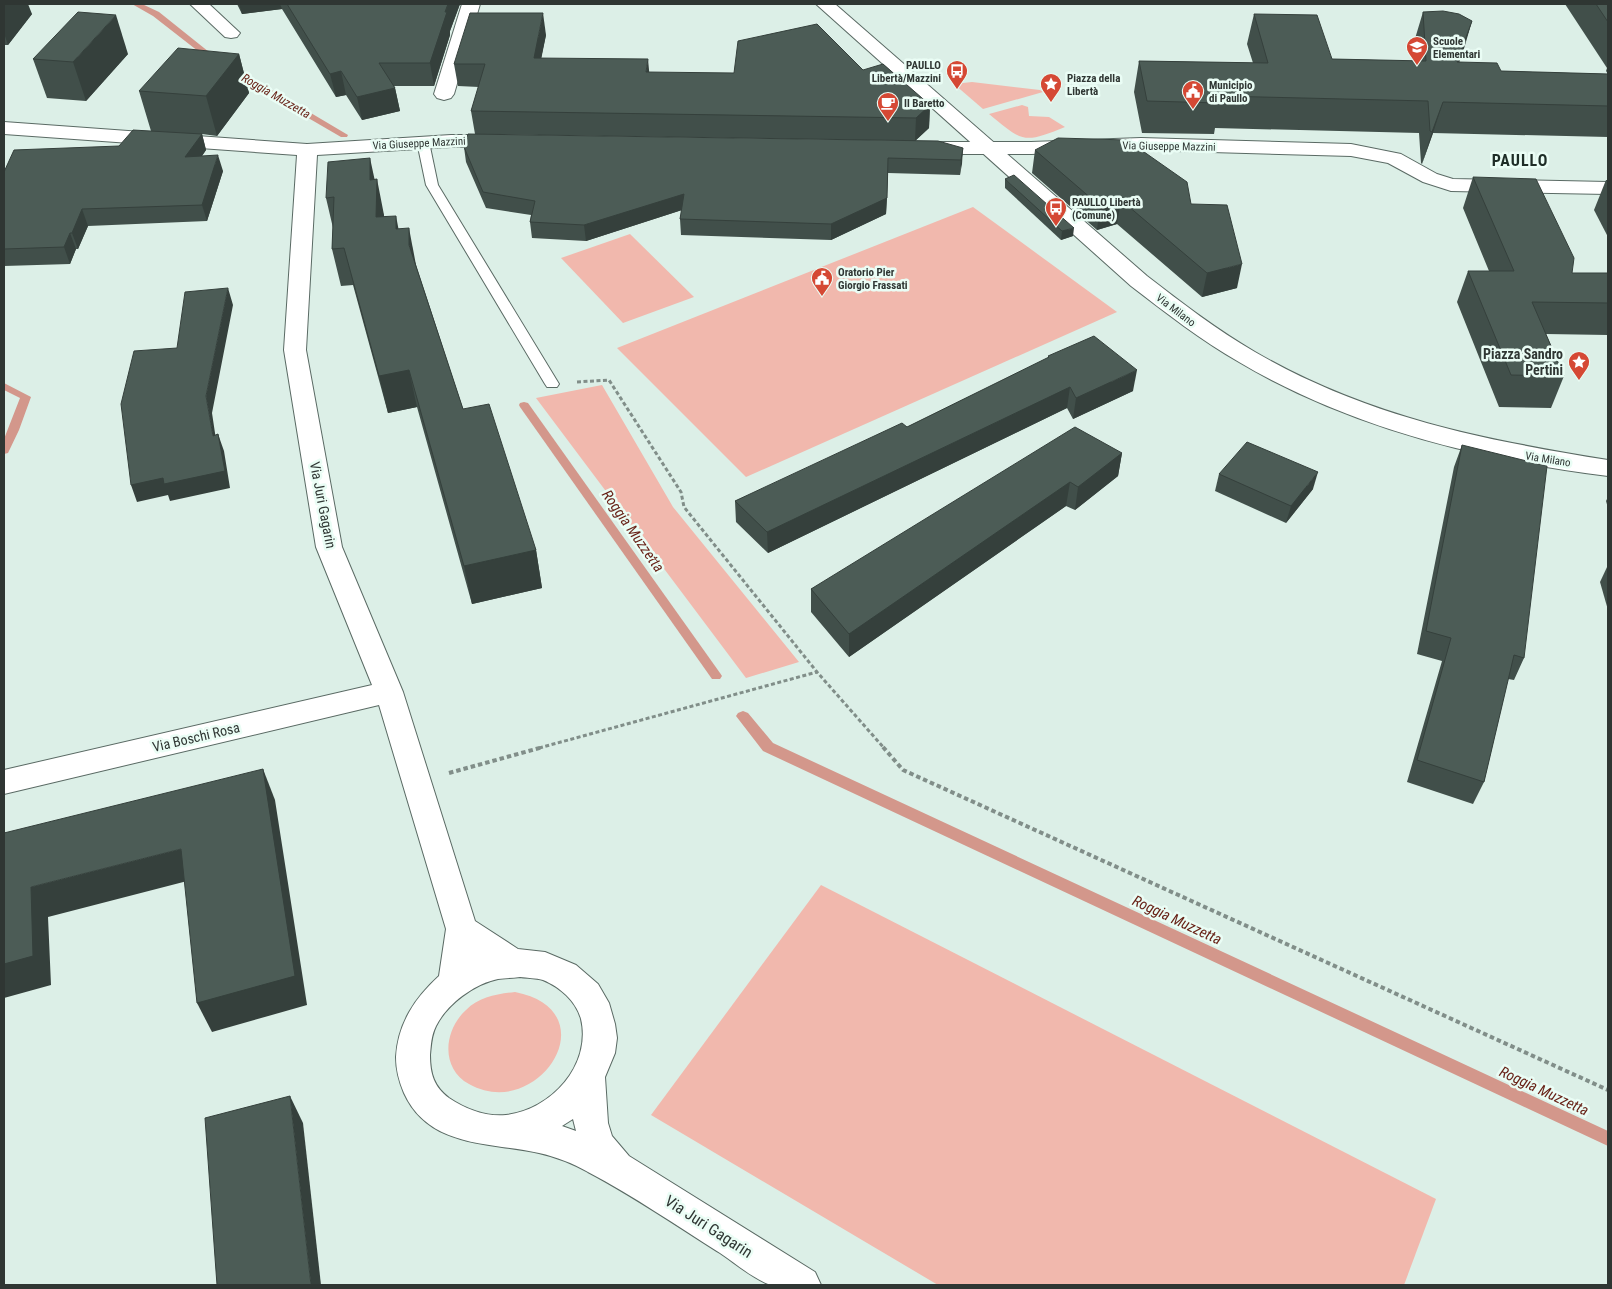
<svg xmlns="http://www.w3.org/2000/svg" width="1612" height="1289" font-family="'Roboto Condensed',sans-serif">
	<rect width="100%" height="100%" fill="#dcefe7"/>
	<g fill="#f1b8ad">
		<polygon points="972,82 1040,90 1043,92 983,109 954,84"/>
		<path d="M 1022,105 L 1028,107 L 1029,116 L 1049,117 L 1065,127 C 1023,144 1023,142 989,114 Z"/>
		<polygon points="973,207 1117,312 746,477 617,348"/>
		<polygon points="630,234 694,297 623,323 561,258"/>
		<polygon points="602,385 673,507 799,662 746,678 536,398"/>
		<polygon points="821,885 1436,1199 1404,1285 938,1285 651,1115"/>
		<path d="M 515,992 C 611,1011 538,1123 469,1084 C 440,1068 444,1030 466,1010 C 479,997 497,994 515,992 Z"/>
	</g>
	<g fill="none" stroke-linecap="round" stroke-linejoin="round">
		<g fill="#d3978b" fill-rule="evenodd">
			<polygon points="132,4 142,4 159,12 219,60 212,62 153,16"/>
			<polygon points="229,68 235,68 348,135 347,137 341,137 229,72"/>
			<polygon points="4,383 31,397 19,430 8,453 4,454 4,439 20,398 4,390"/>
			<polygon points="524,402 528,403 720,673 722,676 720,679 712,679 520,407 519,405 520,403"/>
			<polygon points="743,711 748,713 773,743 1608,1131 1608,1146 763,751 736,716 738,713"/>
		</g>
		<g stroke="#5a6a64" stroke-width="2">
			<polygon id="service" points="423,138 429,142 438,185 559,384 557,387 547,387 545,384 426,185 417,142"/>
		</g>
		<g stroke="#5a6a64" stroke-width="2">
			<g id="minor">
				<polygon points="190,4 209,4 240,33 237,37 231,38 225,37"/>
				<polygon points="462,4 480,4 454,94 451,98 444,100 437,98 434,94"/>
				<path d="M 4,122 L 307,144 L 451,135 L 502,135 L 509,137 L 512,141 L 509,145 L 502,147 L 451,147 L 317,155 L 306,350 L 342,547 L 403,692 L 475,921 L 518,949 L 545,952 L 576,965 L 598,984 L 609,1003 L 615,1024 L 617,1038 L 615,1053 L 605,1077 L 608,1123 L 612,1136 L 629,1156 L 815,1272 L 821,1285 C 810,1285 776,1288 768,1284 C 751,1277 735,1263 720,1253 C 677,1226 634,1196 588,1172 C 572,1163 557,1157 539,1153 C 489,1142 429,1148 404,1093 C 399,1081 396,1070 396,1057 C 398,1023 415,998 439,976 L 446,929 L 379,705 L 4,794 L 4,770 L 372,685 L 316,547 L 284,350 L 297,155 L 4,134 ZM 520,977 C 527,978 536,978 543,980 C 560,987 576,1001 581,1019 C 592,1065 551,1110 506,1115 C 486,1117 465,1109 449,1098 C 434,1087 430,1074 430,1055 C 431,1045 431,1036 436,1026 C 447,1004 474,984 498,979 C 505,978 513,978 520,977 ZM 573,1119 L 576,1131 L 562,1126 Z"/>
				<polygon points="1141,138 1351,144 1401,154 1437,174 1453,179 1608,182 1608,194 1451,191 1423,182 1388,163 1351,156 1141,150 1031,154 927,154 920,152 917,148 920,144 927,142 1031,142"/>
			</g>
		</g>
		<g stroke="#5a6a64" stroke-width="2">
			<path id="tertiary" d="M 816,4 L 835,4 L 1147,276 C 1182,303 1217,330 1255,352 C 1367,417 1483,440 1608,460 L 1608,476 C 1481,460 1350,428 1239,362 C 1201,340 1166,313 1131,286 Z"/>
		</g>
		<g stroke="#818e89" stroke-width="3" stroke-dasharray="4 2.5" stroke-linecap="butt">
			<polyline points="577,382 609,380 681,492 684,507 817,672 884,748"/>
			<polyline points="539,748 817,672"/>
		</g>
		<g stroke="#818e89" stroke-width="4" stroke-dasharray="4.5 3" stroke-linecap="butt">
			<polyline points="883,747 903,770 1608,1090"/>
			<polyline points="449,773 543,747"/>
		</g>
		<use href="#service" fill="#fff" fill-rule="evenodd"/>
		<use href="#minor" fill="#fff" fill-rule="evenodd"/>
		<use href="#tertiary" fill="#fff" fill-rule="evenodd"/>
	</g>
	<g fill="#414f4a">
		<polygon points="4,4 32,14 8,45 4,45"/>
		<polygon points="237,4 460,4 450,31 450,35 434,86 394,86 395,88 400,111 362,120 346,95 336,97 282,9 242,14"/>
		<polygon points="1565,4 1608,4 1608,137 1433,133 1422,164 1421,163 1419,133 1215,128 1214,134 1142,133 1134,92 1139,61 1253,63 1247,44 1254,14 1332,59 1415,61 1414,42 1423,12 1472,21 1459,62 1501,71 1608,74 1606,71 1607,68"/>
		<polygon points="546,35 541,58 649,73 734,73 863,70 930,105 929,128 915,141 475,134 471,111 479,87 458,86 454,64"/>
		<polygon points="128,54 86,101 47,98 33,59"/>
		<polygon points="239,54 249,93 217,136 202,134 206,150 202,156 223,171 207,221 88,226 78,249 76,249 70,264 4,266 4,172 119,146 151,131 139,91"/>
		<polygon points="464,147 963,148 960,175 888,173 886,214 831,240 681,235 680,219 682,210 586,241 532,238 530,222 531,215 486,208 466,162"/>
		<polygon points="1035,150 1191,204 1237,288 1202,297 1117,224 1097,230 1032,173"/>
		<polygon points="1473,177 1572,273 1608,273 1608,335 1546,334 1564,376 1551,408 1499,407 1457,302 1468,271 1489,271 1463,208"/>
		<polygon points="375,179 384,217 398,229 416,265 463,409 536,550 542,588 472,604 417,407 388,413 353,285 341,286 332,249 333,228 326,198"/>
		<polygon points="1005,179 1073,236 1061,240 1005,188"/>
		<polygon points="1606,180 1608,180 1608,237 1594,210"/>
		<polygon points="1048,356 1133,391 1073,419 1067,408 768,553 736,522 735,501 907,427 1048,358"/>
		<polygon points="1462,445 1524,658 1514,680 1508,679 1484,782 1473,804 1407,782 1442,661 1417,654 1454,467"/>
		<polygon points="1122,453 1118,476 1075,510 1066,506 849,657 811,612 811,589"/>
		<polygon points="1219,474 1313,489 1286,523 1215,491"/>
		<polygon points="1608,497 1608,508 1606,501"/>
		<polygon points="1608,565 1608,610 1600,582"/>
	</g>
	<g fill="#35403c">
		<polygon points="4,4 28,4 32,14 8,45 4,33"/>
		<polygon points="239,4 280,4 282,9 242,14"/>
		<polygon points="448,4 460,4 450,31 450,35 434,86 430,63"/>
		<polygon points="543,13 546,35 537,80 534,58"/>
		<polygon points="116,15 128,54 86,101 73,62"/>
		<polygon points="1472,21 1463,52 1448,93 1457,62"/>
		<polygon points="239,54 249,93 217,136 206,96"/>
		<polygon points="648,59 650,81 646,72"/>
		<polygon points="341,71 346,95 336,97 330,74"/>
		<polygon points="395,88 400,111 362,120 357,97"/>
		<polygon points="1443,102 1433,133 1422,164 1432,132"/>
		<polygon points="930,105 929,128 915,141 916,118"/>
		<polygon points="202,134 206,150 190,173 185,157"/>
		<polygon points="963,148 962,164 960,175 961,160"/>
		<polygon points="218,155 223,171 207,221 202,205"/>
		<polygon points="370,158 376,186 377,179 384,215 384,254 376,217 370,180"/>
		<polygon points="684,194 685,209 586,241 584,225"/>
		<polygon points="887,198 886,214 831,240 831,224"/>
		<polygon points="1121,200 1117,224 1097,230 1100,206"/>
		<polygon points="82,209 88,226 78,249 72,233"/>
		<polygon points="396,216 403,252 396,229"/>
		<polygon points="409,228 416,265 417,282 409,245"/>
		<polygon points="1074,228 1073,236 1061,240 1062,231"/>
		<polygon points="70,233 76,249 70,264 64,247"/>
		<polygon points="1242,264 1237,288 1202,297 1207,273"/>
		<polygon points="228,288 233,305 212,413 218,453 213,436 206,396"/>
		<polygon points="409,370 417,407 388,413 379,376"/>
		<polygon points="1137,370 1133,391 1073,419 1076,398"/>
		<polygon points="1070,387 1067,408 768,553 767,532"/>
		<polygon points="218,434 224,451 230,488 170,501 168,495 137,502 131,485"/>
		<polygon points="1122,453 1118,476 1075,510 1078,487"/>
		<polygon points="1318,472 1313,489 1286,523 1291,506"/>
		<polygon points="1070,482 1066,506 849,657 849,634"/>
		<polygon points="536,550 542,588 472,604 464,566"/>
		<polygon points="263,769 275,800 307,1005 212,1032 197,1003"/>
		<polygon points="181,849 195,879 48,917 51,985 4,998 4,964 31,887"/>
		<polygon points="290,1096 303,1123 321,1285 311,1285"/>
	</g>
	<g fill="#4c5c56" stroke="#35403c">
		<polygon points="287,4 448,4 445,12 447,12 430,63 379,63 395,88 357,97 341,71 330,74"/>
		<polygon points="1596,4 1608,4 1608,22"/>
		<polygon points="1443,11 1459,14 1472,21 1457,62 1497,63 1501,71 1608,74 1608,106 1443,102 1432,132 1430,131 1428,101 1219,96 1220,103 1147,101 1139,61 1268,63 1254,14 1317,15 1332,59 1426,61 1423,12"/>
		<polygon points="78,12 116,15 73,62 33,59"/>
		<polygon points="470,13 543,13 534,58 648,59 646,72 734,73 738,41 817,24 863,70 883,64 930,105 916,118 471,111 485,64 454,64"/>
		<polygon points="178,48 239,54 206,96 139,91"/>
		<polygon points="133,130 202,134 185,157 218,155 202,205 82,209 72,233 70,233 64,247 4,249 4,172 14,150 119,146"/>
		<polygon points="468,134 938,141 963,148 961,160 888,158 887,198 831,224 680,219 684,194 584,225 530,222 535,201 483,192 464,147"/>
		<polygon points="1058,138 1127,140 1187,182 1191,204 1227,205 1242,264 1207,273 1121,200 1100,206 1035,150"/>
		<polygon points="370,158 370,180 377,179 376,217 396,216 396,229 409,228 409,245 463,409 489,404 536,550 464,566 409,370 379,376 344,248 332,249 334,197 326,198 328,162"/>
		<polygon points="1014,175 1074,228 1062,231 1005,179"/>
		<polygon points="1473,177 1536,179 1574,258 1572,273 1608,273 1608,303 1532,302 1564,376 1511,375 1468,271 1514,271"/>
		<polygon points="228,288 206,396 213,436 218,434 225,471 164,484 163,478 131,485 121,404 134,351 177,348 185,292"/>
		<polygon points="1094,336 1137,370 1076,398 1070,387 767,532 735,501 902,423 907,427 1049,357 1048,356"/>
		<polygon points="1075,427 1122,453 1078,487 1070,482 849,634 811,589"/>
		<polygon points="1247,442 1318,472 1291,506 1219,474"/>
		<polygon points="1462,445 1547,466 1524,658 1514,655 1484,782 1417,760 1451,638 1426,631"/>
		<polygon points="263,769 295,976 197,1003 181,849 31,887 33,956 4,964 4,833"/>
		<polygon points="290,1096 311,1285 217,1285 205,1118"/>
	</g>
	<defs>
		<g id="school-pin" transform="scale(1.125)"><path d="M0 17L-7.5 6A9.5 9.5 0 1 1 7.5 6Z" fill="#d54834" stroke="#eafdf5"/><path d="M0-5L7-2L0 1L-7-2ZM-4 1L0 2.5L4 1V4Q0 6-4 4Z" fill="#fff"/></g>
		<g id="bus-pin" transform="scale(1.125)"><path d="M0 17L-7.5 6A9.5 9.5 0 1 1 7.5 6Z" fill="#d54834" stroke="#eafdf5"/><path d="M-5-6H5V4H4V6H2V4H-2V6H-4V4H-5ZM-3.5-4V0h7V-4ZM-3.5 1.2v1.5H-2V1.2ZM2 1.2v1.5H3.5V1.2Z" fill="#fff"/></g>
		<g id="sight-pin" transform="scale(1.125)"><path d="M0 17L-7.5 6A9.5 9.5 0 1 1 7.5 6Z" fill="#d54834" stroke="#eafdf5"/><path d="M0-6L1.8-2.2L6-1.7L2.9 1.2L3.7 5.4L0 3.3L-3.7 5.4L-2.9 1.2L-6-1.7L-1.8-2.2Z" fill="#fff"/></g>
		<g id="civic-pin" transform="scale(1.125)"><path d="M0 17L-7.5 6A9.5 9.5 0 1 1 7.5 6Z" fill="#d54834" stroke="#eafdf5"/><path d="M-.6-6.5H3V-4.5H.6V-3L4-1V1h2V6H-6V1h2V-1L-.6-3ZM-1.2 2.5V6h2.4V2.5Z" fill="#fff"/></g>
		<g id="cafe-pin" transform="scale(1.125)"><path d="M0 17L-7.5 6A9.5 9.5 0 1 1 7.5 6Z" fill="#d54834" stroke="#eafdf5"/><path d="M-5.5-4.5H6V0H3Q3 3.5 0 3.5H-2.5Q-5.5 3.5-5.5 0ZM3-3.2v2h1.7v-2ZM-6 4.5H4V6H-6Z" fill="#fff"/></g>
	</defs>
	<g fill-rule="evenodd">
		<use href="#school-pin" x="1417" y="47"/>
		<use href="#bus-pin" x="957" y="71"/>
		<use href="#sight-pin" x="1051" y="84"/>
		<use href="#civic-pin" x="1193" y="91"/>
		<use href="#cafe-pin" x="888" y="103"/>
		<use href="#bus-pin" x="1056" y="208"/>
		<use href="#civic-pin" x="822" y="278"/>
		<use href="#sight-pin" x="1579" y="362"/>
	</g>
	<g text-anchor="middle" stroke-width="5" stroke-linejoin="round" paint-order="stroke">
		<g font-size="11" font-weight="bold" fill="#2f3633" stroke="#eafdf5" text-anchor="start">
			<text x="1433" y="45">Scuole<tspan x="1433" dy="13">Elementari</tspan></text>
			<text x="941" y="69" text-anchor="end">PAULLO<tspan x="941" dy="13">Libertà/Mazzini</tspan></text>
			<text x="1067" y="82">Piazza della<tspan x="1067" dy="13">Libertà</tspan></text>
			<text x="1209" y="89">Municipio<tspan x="1209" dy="13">di Paullo</tspan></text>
			<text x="904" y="107">Il Baretto</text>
			<text x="1072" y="206">PAULLO Libertà<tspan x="1072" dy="13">(Comune)</tspan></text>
			<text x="838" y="276">Oratorio Pier<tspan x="838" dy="13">Giorgio Frassati</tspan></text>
		</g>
		<g font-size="11" fill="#2f3633" stroke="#eafdf5">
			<text transform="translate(419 143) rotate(-3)" y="4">Via Giuseppe Mazzini</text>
			<text transform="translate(1169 146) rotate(1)" y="4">Via Giuseppe Mazzini</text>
			<text transform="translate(1176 310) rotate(37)" y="4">Via Milano</text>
			<text transform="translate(1548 459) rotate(9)" y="4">Via Milano</text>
		</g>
		<g font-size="12" font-style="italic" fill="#661f14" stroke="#eafdf5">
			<text transform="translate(276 96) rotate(30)" y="4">Roggia Muzzetta</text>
		</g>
		<g font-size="14" font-weight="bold" fill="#2f3633" stroke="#eafdf5" text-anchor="end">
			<text x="1563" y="359">Piazza Sandro<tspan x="1563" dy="16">Pertini</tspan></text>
		</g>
		<g font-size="14" fill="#2f3633" stroke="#eafdf5">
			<text transform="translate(323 505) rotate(79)" y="5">Via Juri Gagarin</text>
			<text transform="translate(196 737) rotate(-13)" y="5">Via Boschi Rosa</text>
		</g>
		<g font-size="15" font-style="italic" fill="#661f14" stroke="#eafdf5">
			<text transform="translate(633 531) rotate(55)" y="5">Roggia Muzzetta</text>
			<text transform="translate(1177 920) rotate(25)" y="5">Roggia Muzzetta</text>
			<text transform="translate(1544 1091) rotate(25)" y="5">Roggia Muzzetta</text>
		</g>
		<g font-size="16" font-weight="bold" letter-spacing="1" fill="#1e2d27" stroke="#eafdf5">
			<text x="1520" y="166">PAULLO</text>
		</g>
		<g font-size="16" fill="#2f3633" stroke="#eafdf5">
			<text transform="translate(709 1226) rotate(33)" y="6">Via Juri Gagarin</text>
		</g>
	</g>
	<rect width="1612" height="1289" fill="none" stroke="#2f3633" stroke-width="10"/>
</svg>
